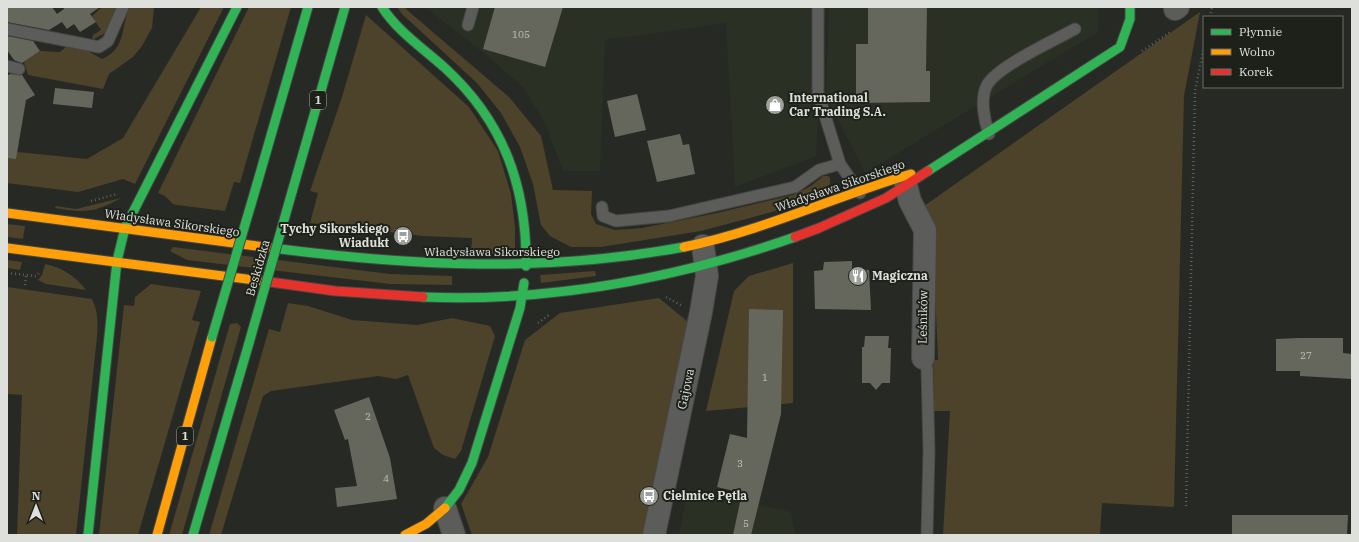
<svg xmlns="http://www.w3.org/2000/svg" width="1359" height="542" font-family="'IBM Plex Serif',serif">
	<rect width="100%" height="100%" fill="#272925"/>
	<g fill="#2b3024">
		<polygon points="425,7 825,7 816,156 735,187 726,23 605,40 600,171 563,171 545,123 524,88 485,54"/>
		<polygon points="829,7 1099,7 1098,32 865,173 826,96"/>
		<polygon points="688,489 791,512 795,535 679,535"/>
	</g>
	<g fill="#4d422a">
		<polygon points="102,7 121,7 109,31 92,40 93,35 101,30 92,16"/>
		<path d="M 129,7 L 154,7 L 152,28 L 142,46 L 133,57 L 109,74 L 103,89 L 28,75 L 24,62 L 40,51 L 60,52 L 68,45 L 86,50 L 102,59 C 126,49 121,28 129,7 Z"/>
		<polygon points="201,7 224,7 135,184 123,179 78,192 7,183 7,151 87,159 123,138"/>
		<polygon points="249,7 291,7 240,183 234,182 225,211 177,205 173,204 165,196 158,193"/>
		<polygon points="397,7 405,7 407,10 509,97 541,136 553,190 592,191 591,214 596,224 615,230 642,228 717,213 793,195 811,186 823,176 828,176 830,178 830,184 814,200 750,218 701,231 601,247 571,247 550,236 541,225 533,184 520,147 501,113 477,83 402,14"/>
		<polygon points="1200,12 1184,96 1174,507 1102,503 1100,535 943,535 950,411 934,411 933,360 938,360 933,241 924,206"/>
		<polygon points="366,15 469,107 498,151 511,194 515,227 515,254 471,254 472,238 423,236 310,223 318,193 310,191 342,97"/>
		<path d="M 121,198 C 94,213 85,213 55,208 L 56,206 L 76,209 Z"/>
		<polygon points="7,224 25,226 23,239 7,237"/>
		<polygon points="173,247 390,274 452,276 452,285 390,284 187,260 170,251"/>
		<polygon points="7,260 22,262 20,270 7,268"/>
		<polygon points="793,263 793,403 706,411 734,291 749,276"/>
		<path d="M 45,264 C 61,267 76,276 86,290 L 46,284 L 38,280 L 42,275 Z"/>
		<polygon points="595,271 596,276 541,283 540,275"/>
		<polygon points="151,284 201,291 192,320 200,322 138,535 99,535 124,305 134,306 135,297"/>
		<path d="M 7,287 L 92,299 C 98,311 98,323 97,337 L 76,535 L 17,535 L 22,395 L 8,394 Z"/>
		<polygon points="659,298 688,322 643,535 472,535 461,504 488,457 525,340 560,313"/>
		<polygon points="288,303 308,306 352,320 417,325 452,318 490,326 495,336 461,451 455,459 443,455 434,448 408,375 396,379 378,376 271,391 263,396 221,535 209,535 269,329 280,332"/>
		<polygon points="237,323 241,327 182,535 169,535 230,324"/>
	</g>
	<g fill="#66675c">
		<polygon points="7,7 52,7 57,14 64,9 63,7 100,7 90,14 96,22 80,32 74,24 67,29 62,22 49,30 7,22"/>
		<polygon points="495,7 563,7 545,67 483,49"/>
		<polygon points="868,7 927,7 926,71 930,71 930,102 856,103 856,44 868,44"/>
		<polygon points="7,36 33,41 40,51 22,63 14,60 7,50"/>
		<polygon points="10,74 22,75 35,95 26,100 16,159 7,158 7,76"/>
		<polygon points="55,88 94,92 92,108 53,104"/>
		<polygon points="637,94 646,130 615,137 607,101"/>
		<polygon points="680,134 683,145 689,144 695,174 657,182 647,141"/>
		<polygon points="852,261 852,271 869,270 871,310 815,309 814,271 823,270 824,262"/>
		<polygon points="749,309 783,310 781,414 751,535 733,535 742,493 717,487 730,434 747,438"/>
		<polygon points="865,336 889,336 888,348 891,348 890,383 882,383 876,390 870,383 862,383 862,347 864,347"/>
		<polygon points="1299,338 1343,338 1343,353 1352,354 1352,379 1300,376 1300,371 1276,371 1276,339"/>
		<polygon points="369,397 390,458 397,499 337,507 335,488 357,486 348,439 345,440 334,410"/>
		<polygon points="1232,515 1348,515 1347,535 1232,535"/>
	</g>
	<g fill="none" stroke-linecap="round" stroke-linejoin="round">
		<g stroke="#454743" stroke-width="13">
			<g id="lane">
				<polyline points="818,7 818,93 840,164 860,193"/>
				<polyline points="468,25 473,7"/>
				<polyline points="7,29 99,47 108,41 123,7"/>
				<polyline points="7,66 19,69"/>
				<path d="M 989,134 C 984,120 980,98 987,85 C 998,66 1055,40 1075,29"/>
				<polyline points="602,207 603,216 616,221 669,216 795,187 819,170 840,164"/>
				<polyline points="923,358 927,369 929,451 927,535"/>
			</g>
		</g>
		<g stroke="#454743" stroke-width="24">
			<g id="street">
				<polyline points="1175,9 1178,7"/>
				<polyline points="906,185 910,201 925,230 923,358"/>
				<polyline points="445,508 454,535"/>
				<polyline points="654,535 701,312 707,276 703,246"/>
			</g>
		</g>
		<g stroke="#454743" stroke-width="11">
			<g id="fast">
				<path d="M 382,7 C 398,32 423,48 445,68 C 504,122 527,187 526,266"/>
				<polyline points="928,171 1120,47 1130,19 1130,7"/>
				<polyline points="257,184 308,7"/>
				<polyline points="292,192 345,7"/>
				<path d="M 272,248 C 411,266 545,273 684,247"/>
				<path d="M 423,297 C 550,302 675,279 795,237"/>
				<polyline points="445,508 459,490 472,463 520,308 524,283"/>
				<polyline points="88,535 117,261 125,228 237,7"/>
				<polyline points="193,535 249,343"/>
			</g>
		</g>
		<g stroke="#454743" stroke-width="11">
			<g id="slow">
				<polyline points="7,213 272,248"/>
				<path d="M 684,247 C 762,231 834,197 911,174"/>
				<polyline points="7,248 270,282"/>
				<polyline points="157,535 212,337"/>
				<polyline points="405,535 426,524 445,508"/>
			</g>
		</g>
		<g stroke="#454743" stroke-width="11">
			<g id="jam">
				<polyline points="795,237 819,228 886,198 928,171"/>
				<polyline points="270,282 335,291 423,297"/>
			</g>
		</g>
		<g stroke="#5f605e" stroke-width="2.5" stroke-dasharray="1 3" stroke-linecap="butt">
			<polyline points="1210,17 1212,7"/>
			<polyline points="1142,51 1172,31"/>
			<polyline points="91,201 117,194"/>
			<polyline points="7,273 36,276 39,273"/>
			<polyline points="25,285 26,276"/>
			<polyline points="666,297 681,305"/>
			<polyline points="538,323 549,315"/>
			<polyline points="1186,506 1195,91 1204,46"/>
		</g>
		<use href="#lane" stroke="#5c5d5a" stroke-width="11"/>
		<use href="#street" stroke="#5c5d5a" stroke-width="22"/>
		<use href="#fast" stroke="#30b455" stroke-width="9"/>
		<use href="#slow" stroke="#ff9f0a" stroke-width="9"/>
		<use href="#jam" stroke="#e5322d" stroke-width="9"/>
		<g stroke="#454743" stroke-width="11" stroke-linecap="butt">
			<g id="fast-bridge">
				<polyline points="212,337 257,184"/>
				<polyline points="249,343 292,192"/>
			</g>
		</g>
		<use href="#fast-bridge" stroke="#30b455" stroke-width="9"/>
	</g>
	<defs>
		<g id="shop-disc" transform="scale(1)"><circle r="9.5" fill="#9ea09b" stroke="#1e211a"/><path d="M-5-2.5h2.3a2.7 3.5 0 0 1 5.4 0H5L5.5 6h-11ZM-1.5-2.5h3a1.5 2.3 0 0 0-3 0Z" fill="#fff"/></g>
		<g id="bus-disc" transform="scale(1)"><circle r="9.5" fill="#9ea09b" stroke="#1e211a"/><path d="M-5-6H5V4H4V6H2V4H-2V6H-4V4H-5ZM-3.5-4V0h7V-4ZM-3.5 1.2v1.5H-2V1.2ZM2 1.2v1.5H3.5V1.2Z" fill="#fff"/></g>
		<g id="restaurant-disc" transform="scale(1)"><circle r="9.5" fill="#9ea09b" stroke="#1e211a"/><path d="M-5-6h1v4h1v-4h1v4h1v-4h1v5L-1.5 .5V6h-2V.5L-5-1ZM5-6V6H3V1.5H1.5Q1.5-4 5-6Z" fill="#fff"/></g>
	</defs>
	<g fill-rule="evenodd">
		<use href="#shop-disc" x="775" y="105"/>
		<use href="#bus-disc" x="403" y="236"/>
		<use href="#restaurant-disc" x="858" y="276"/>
		<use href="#bus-disc" x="649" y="496"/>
	</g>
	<g text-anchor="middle" stroke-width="4" stroke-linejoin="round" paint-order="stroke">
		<g font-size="10" fill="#c0c2bb">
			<text x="521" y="38">105</text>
			<text x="1306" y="359">27</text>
			<text x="765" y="381">1</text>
			<text x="368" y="420">2</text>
			<text x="740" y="467">3</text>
			<text x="386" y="482">4</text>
			<text x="746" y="527">5</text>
		</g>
		<g fill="#1e211a" stroke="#a4a7a1" stroke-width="1">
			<rect x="310" y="91" width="16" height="18" rx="3"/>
			<rect x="177" y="427" width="16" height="18" rx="3"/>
		</g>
		<g font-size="11" font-weight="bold" fill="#dee0db">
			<text x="318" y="104">1</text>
			<text x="185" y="440">1</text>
		</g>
		<g font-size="12" font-weight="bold" fill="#dee0db" stroke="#1e211a" text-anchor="start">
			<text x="789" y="102">International<tspan x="789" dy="14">Car Trading S.A.</tspan></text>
			<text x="389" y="233" text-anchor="end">Tychy Sikorskiego<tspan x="389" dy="14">Wiadukt</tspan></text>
			<text x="872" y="280">Magiczna</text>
			<text x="663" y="500">Cielmice Pętla</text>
		</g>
		<g font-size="12" fill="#dee0db" stroke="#1e211a">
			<text transform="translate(840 186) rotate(-19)" y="4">Władysława Sikorskiego</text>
			<text transform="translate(172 223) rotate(8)" y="4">Władysława Sikorskiego</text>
			<text x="492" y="256">Władysława Sikorskiego</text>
			<text transform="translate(258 268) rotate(-74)" y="4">Beskidzka</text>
			<text transform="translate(923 317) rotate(-89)" y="4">Leśników</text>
			<text transform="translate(686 389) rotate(-78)" y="4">Gajowa</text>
		</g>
	</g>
	<rect width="1359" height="542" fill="none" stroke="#dee0db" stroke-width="16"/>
	<rect x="1203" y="16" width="140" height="72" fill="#1e211a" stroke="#6b6d67"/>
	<rect x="1211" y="29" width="20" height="6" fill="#30b455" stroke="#6b6d67"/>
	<text x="1239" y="36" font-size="12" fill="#dee0db">Płynnie</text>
	<rect x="1211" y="49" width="20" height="6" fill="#ff9f0a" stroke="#6b6d67"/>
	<text x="1239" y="56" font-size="12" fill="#dee0db">Wolno</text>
	<rect x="1211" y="69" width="20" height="6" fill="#e5322d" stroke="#6b6d67"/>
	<text x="1239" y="76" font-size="12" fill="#dee0db">Korek</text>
	<g transform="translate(36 506)" stroke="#1e211a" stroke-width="3" paint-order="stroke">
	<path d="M0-3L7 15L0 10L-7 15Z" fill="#dee0db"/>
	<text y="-6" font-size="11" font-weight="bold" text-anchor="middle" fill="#dee0db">N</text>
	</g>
</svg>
